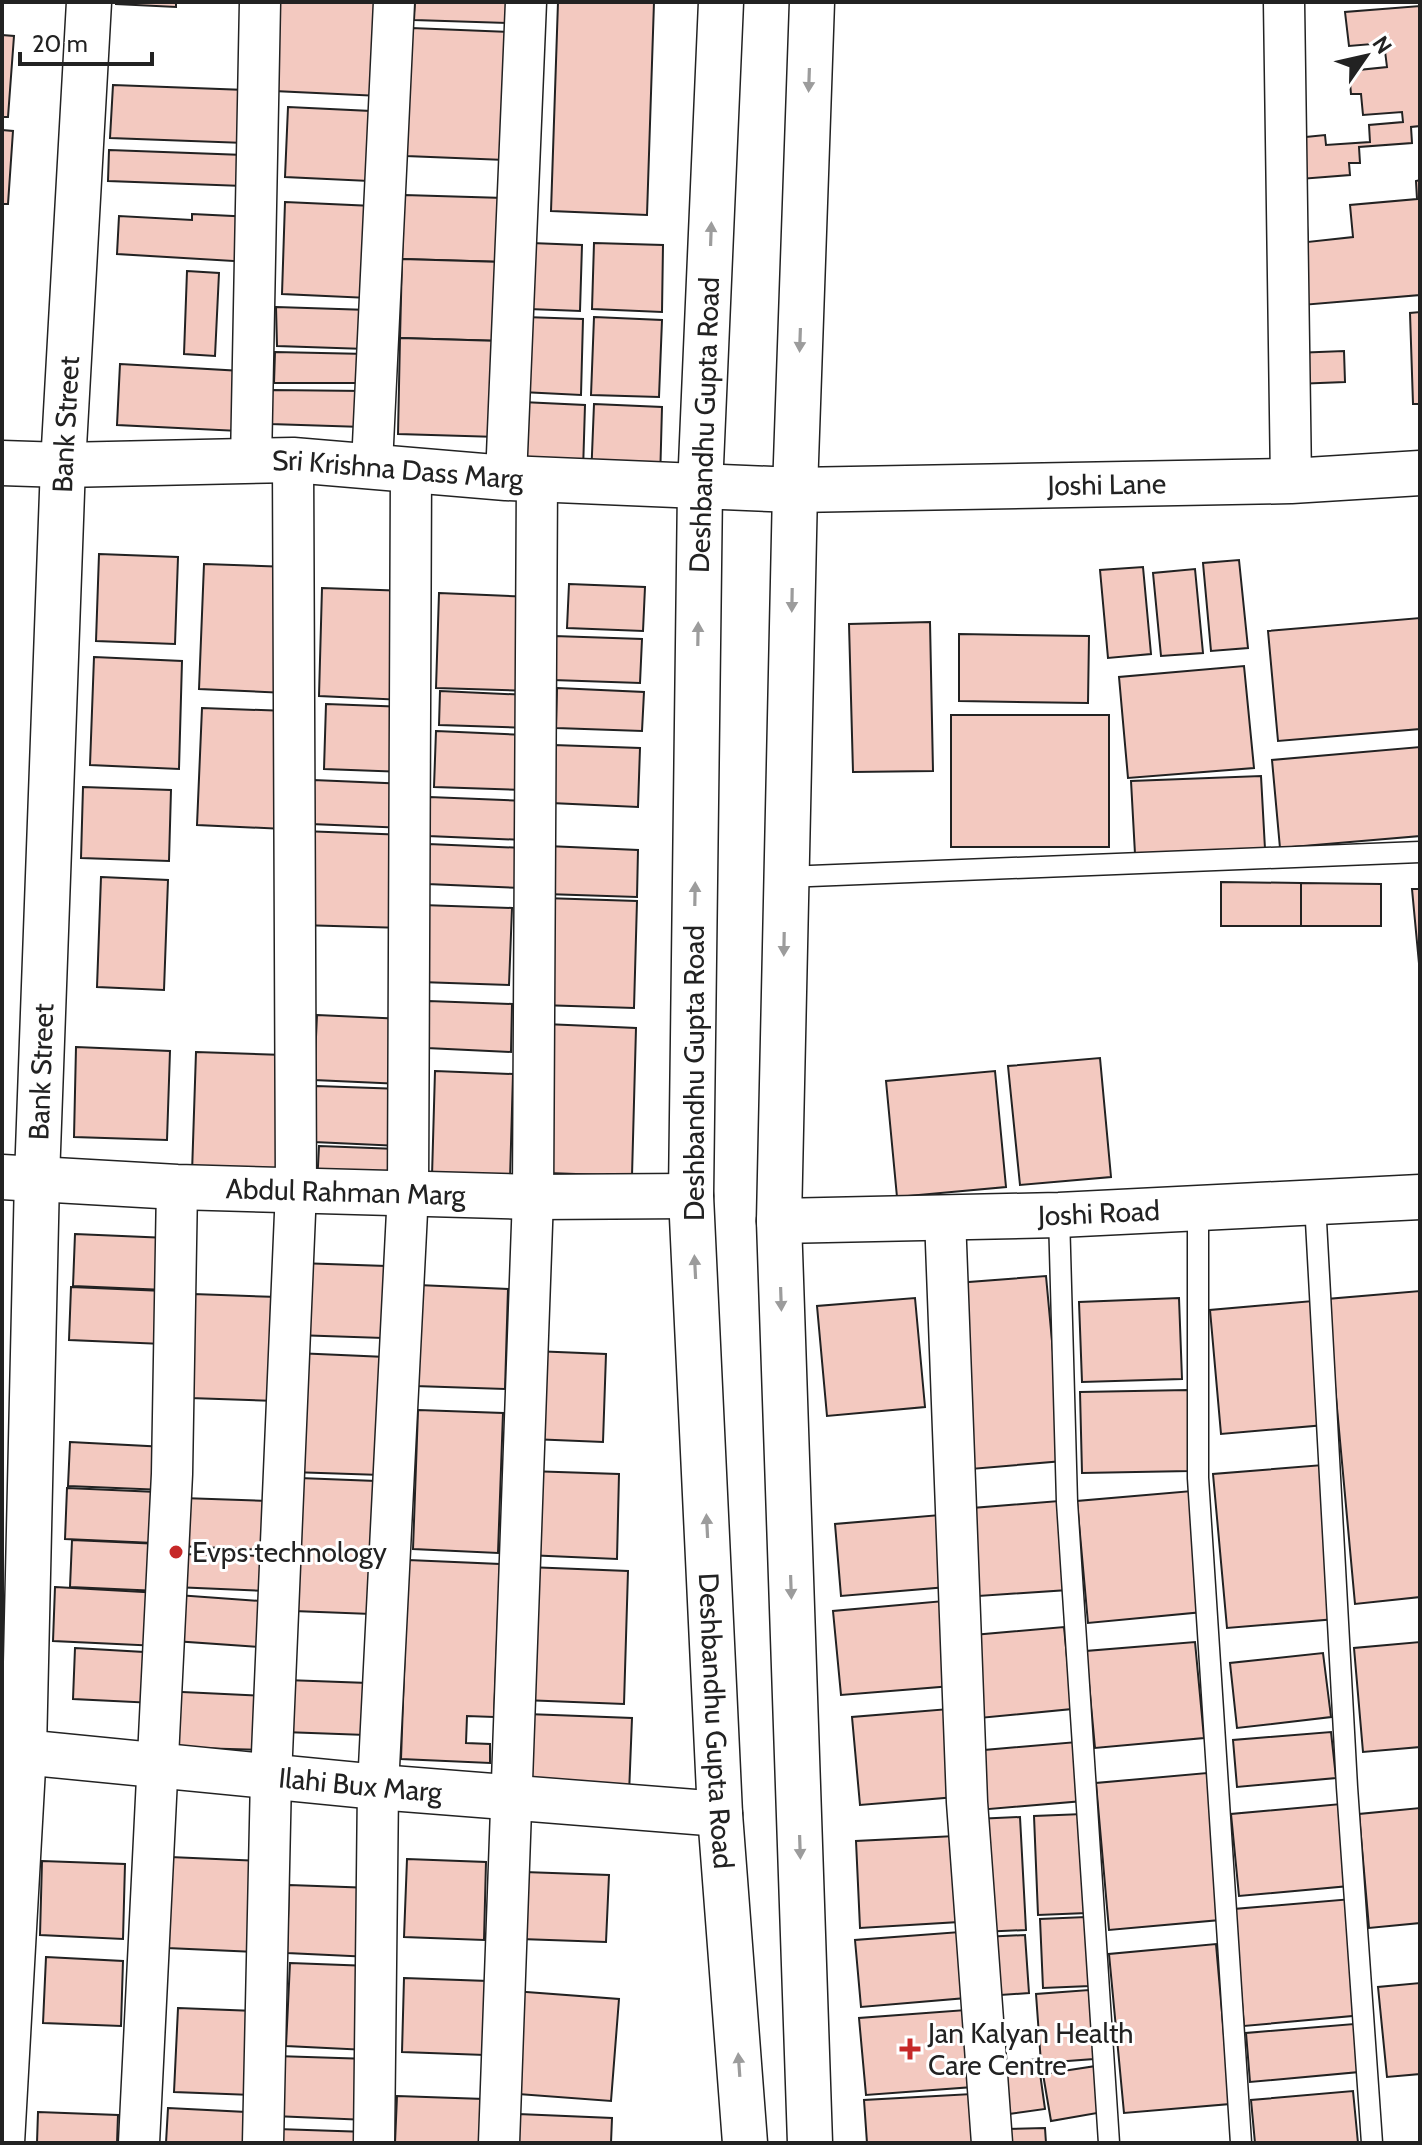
<svg xmlns="http://www.w3.org/2000/svg" width="1422" height="2145" font-family="Cabin,sans-serif">
	<rect width="100%" height="100%" fill="#fff"/>
	<g fill="#f3c9c0" stroke="#222" stroke-width="2">
		<polygon points="116,2 176,2 176,7 116,4"/>
		<polygon points="277,2 383,2 380,96 274,91"/>
		<polygon points="415,2 507,2 507,23 414,20"/>
		<polygon points="558,2 654,2 647,215 551,211"/>
		<polygon points="1420,6 1420,126 1411,127 1412,143 1359,147 1360,163 1349,163 1350,175 1300,179 1296,138 1325,135 1326,145 1370,142 1369,125 1403,122 1402,112 1363,115 1361,94 1351,94 1349,71 1387,67 1384,43 1349,46 1345,12"/>
		<polygon points="411,28 510,32 505,160 406,156"/>
		<polygon points="2,35 14,36 8,117 2,117"/>
		<polygon points="113,85 246,90 245,143 110,138"/>
		<polygon points="288,107 371,111 369,181 285,177"/>
		<polygon points="2,130 13,131 8,204 2,204"/>
		<polygon points="109,150 244,155 243,186 108,181"/>
		<polygon points="1420,180 1420,295 1302,305 1306,209 1308,242 1353,237 1350,205 1417,199 1416,181"/>
		<polygon points="404,195 504,198 503,262 402,259"/>
		<polygon points="285,202 373,206 369,298 282,294"/>
		<polygon points="192,214 253,217 250,262 117,254 119,216 192,220"/>
		<polygon points="531,243 582,245 580,311 529,309"/>
		<polygon points="594,243 663,245 662,312 592,309"/>
		<polygon points="402,259 503,262 501,341 400,338"/>
		<polygon points="187,271 219,273 215,356 184,354"/>
		<polygon points="276,307 369,310 366,349 277,346"/>
		<polygon points="1420,312 1420,404 1413,404 1410,313"/>
		<polygon points="525,317 583,319 581,395 522,392"/>
		<polygon points="594,317 662,320 659,397 591,395"/>
		<polygon points="400,338 501,341 498,437 398,434"/>
		<polygon points="1344,351 1345,382 1295,384 1294,353"/>
		<polygon points="275,352 367,354 366,383 274,383"/>
		<polygon points="120,364 242,371 239,431 117,425"/>
		<polygon points="271,390 365,391 363,427 270,424"/>
		<polygon points="522,402 585,405 583,471 520,469"/>
		<polygon points="594,404 662,407 660,482 591,479"/>
		<polygon points="99,554 178,557 175,644 96,641"/>
		<polygon points="1239,560 1248,648 1211,651 1203,563"/>
		<polygon points="204,564 290,567 286,693 199,689"/>
		<polygon points="1143,567 1151,654 1108,658 1100,570"/>
		<polygon points="1195,569 1203,653 1161,656 1153,573"/>
		<polygon points="569,584 645,587 643,631 567,628"/>
		<polygon points="322,588 408,591 404,700 319,696"/>
		<polygon points="439,593 533,597 530,691 436,688"/>
		<polygon points="1420,618 1420,729 1278,741 1268,631"/>
		<polygon points="930,622 933,771 853,772 849,624"/>
		<polygon points="959,634 1089,636 1088,703 959,701"/>
		<polygon points="554,636 642,639 640,683 553,680"/>
		<polygon points="94,657 182,661 179,769 90,765"/>
		<polygon points="1244,666 1254,768 1128,778 1119,677"/>
		<polygon points="557,688 644,692 642,731 556,728"/>
		<polygon points="440,691 529,695 529,728 439,725"/>
		<polygon points="326,704 407,707 405,772 324,769"/>
		<polygon points="202,708 288,711 284,829 197,825"/>
		<rect x="951" y="715" width="158" height="132"/>
		<polygon points="436,731 525,735 524,790 434,787"/>
		<polygon points="553,745 640,748 638,807 551,803"/>
		<polygon points="1420,747 1420,836 1280,848 1272,760"/>
		<polygon points="1261,776 1265,849 1135,854 1131,781"/>
		<polygon points="313,780 408,784 406,828 311,824"/>
		<polygon points="83,787 171,790 169,861 81,858"/>
		<polygon points="429,797 526,801 524,840 428,836"/>
		<polygon points="302,831 407,835 404,928 299,925"/>
		<polygon points="428,844 523,848 522,888 427,884"/>
		<polygon points="547,846 638,850 637,897 546,894"/>
		<polygon points="101,877 168,880 164,990 97,987"/>
		<polygon points="1221,882 1301,883 1301,926 1221,926"/>
		<polygon points="1301,883 1381,884 1381,926 1301,926"/>
		<polygon points="1412,889 1420,889 1420,974"/>
		<polygon points="544,898 637,901 634,1008 540,1005"/>
		<polygon points="422,905 512,908 509,985 420,982"/>
		<polygon points="428,1001 512,1004 511,1052 427,1048"/>
		<polygon points="317,1015 404,1019 402,1084 314,1080"/>
		<polygon points="545,1024 636,1028 632,1176 548,1173"/>
		<polygon points="76,1047 170,1051 167,1140 74,1137"/>
		<polygon points="196,1052 284,1055 279,1176 192,1173"/>
		<polygon points="1100,1058 1111,1177 1020,1185 1008,1066"/>
		<polygon points="435,1071 513,1074 510,1179 432,1176"/>
		<polygon points="995,1071 1006,1187 897,1197 886,1081"/>
		<polygon points="316,1086 402,1089 400,1146 314,1142"/>
		<polygon points="319,1146 397,1149 396,1188 317,1185"/>
		<polygon points="75,1234 168,1238 166,1290 73,1286"/>
		<polygon points="298,1263 386,1266 383,1338 295,1335"/>
		<polygon points="1046,1276 1063,1461 959,1470 956,1283"/>
		<polygon points="418,1285 508,1289 505,1389 415,1386"/>
		<polygon points="71,1287 164,1291 163,1344 69,1340"/>
		<polygon points="1420,1291 1420,1597 1355,1604 1327,1299"/>
		<polygon points="193,1294 278,1297 276,1401 190,1398"/>
		<polygon points="915,1298 925,1407 827,1416 817,1306"/>
		<polygon points="1179,1298 1182,1379 1082,1382 1079,1302"/>
		<polygon points="1313,1301 1325,1425 1221,1434 1210,1310"/>
		<polygon points="533,1351 606,1354 603,1442 531,1439"/>
		<polygon points="295,1353 386,1357 381,1475 291,1472"/>
		<polygon points="1188,1390 1190,1471 1082,1473 1080,1392"/>
		<polygon points="418,1410 503,1413 498,1553 413,1549"/>
		<polygon points="70,1442 166,1447 164,1490 68,1486"/>
		<polygon points="1323,1465 1336,1619 1227,1628 1213,1474"/>
		<polygon points="528,1471 619,1474 617,1559 526,1555"/>
		<polygon points="299,1478 376,1481 371,1614 294,1611"/>
		<polygon points="67,1488 157,1492 154,1543 65,1539"/>
		<polygon points="1192,1491 1203,1612 1088,1623 1077,1501"/>
		<polygon points="182,1498 268,1501 267,1550 179,1546"/>
		<polygon points="1059,1501 1068,1590 964,1597 960,1509"/>
		<polygon points="940,1515 947,1587 841,1596 835,1524"/>
		<polygon points="72,1540 161,1544 159,1591 70,1587"/>
		<polygon points="176,1554 268,1556 267,1591 174,1587"/>
		<polygon points="408,1560 500,1564 494,1717 467,1716 466,1743 490,1744 490,1763 401,1759"/>
		<polygon points="527,1567 628,1571 624,1704 523,1700"/>
		<polygon points="55,1587 161,1593 159,1646 53,1641"/>
		<polygon points="177,1595 275,1602 272,1648 174,1641"/>
		<polygon points="944,1601 952,1686 841,1695 833,1611"/>
		<polygon points="1064,1627 1072,1709 969,1719 962,1636"/>
		<polygon points="1195,1642 1204,1738 1095,1748 1086,1651"/>
		<polygon points="1420,1642 1420,1747 1363,1752 1354,1648"/>
		<polygon points="75,1648 144,1652 154,1703 73,1699"/>
		<polygon points="1323,1653 1331,1717 1237,1728 1230,1663"/>
		<polygon points="286,1680 368,1683 366,1735 284,1732"/>
		<polygon points="161,1691 265,1696 263,1750 159,1747"/>
		<polygon points="949,1709 956,1797 860,1805 852,1717"/>
		<polygon points="527,1714 632,1718 629,1794 525,1790"/>
		<polygon points="1331,1732 1336,1778 1237,1787 1233,1740"/>
		<polygon points="1077,1742 1083,1801 978,1810 973,1751"/>
		<polygon points="1207,1773 1220,1920 1109,1930 1096,1783"/>
		<polygon points="1341,1804 1349,1886 1239,1896 1231,1814"/>
		<polygon points="1420,1808 1420,1923 1369,1928 1359,1814"/>
		<polygon points="1083,1814 1087,1913 1038,1915 1034,1816"/>
		<polygon points="1020,1817 1026,1930 980,1932 975,1819"/>
		<polygon points="955,1836 959,1922 860,1928 856,1841"/>
		<polygon points="170,1857 259,1861 256,1952 167,1948"/>
		<polygon points="407,1859 486,1862 484,1940 404,1937"/>
		<polygon points="42,1861 125,1864 123,1939 40,1935"/>
		<polygon points="524,1872 609,1875 606,1942 521,1939"/>
		<polygon points="289,1885 373,1888 371,1957 287,1953"/>
		<polygon points="1352,1899 1363,2015 1244,2026 1234,1909"/>
		<polygon points="1086,1917 1090,1986 1043,1988 1040,1919"/>
		<polygon points="960,1932 966,1998 861,2007 855,1940"/>
		<polygon points="1025,1935 1029,1993 986,1996 983,1937"/>
		<polygon points="1216,1944 1230,2104 1124,2113 1109,1954"/>
		<polygon points="46,1957 123,1961 121,2026 43,2023"/>
		<polygon points="290,1963 370,1966 367,2050 286,2046"/>
		<polygon points="404,1978 488,1981 485,2055 402,2052"/>
		<polygon points="1420,1983 1420,2074 1387,2077 1378,1987"/>
		<polygon points="1089,1990 1094,2059 1041,2063 1036,1994"/>
		<polygon points="513,1991 619,1999 611,2101 505,2093"/>
		<polygon points="178,2008 255,2011 252,2095 174,2092"/>
		<polygon points="966,2010 973,2087 866,2095 859,2018"/>
		<polygon points="1354,2024 1359,2072 1250,2082 1246,2033"/>
		<polygon points="276,2056 369,2059 367,2120 274,2116"/>
		<polygon points="1038,2059 1045,2109 1001,2115 994,2064"/>
		<polygon points="1096,2066 1103,2112 1051,2121 1043,2074"/>
		<polygon points="1353,2091 1358,2143 1255,2143 1251,2100"/>
		<polygon points="972,2094 975,2143 867,2143 864,2100"/>
		<polygon points="397,2096 484,2099 482,2143 395,2143"/>
		<polygon points="168,2108 246,2112 245,2143 166,2143"/>
		<polygon points="38,2112 118,2115 117,2143 37,2143"/>
		<polygon points="518,2114 612,2118 611,2143 517,2143"/>
		<polygon points="1045,2128 1046,2143 1003,2143 1002,2129"/>
		<polygon points="277,2129 367,2132 366,2143 277,2143"/>
	</g>
	<g fill="none" stroke-linecap="round" stroke-linejoin="round">
		<g stroke="#222" stroke-width="23">
			<g id="service">
				<polyline points="785,877 1420,852"/>
				<polyline points="1315,1203 1347,1787 1372,2143"/>
				<polyline points="1198,1208 1198,1478 1241,2143"/>
				<polyline points="1059,1215 1067,1502 1109,2143"/>
			</g>
		</g>
		<g stroke="#222" stroke-width="43">
			<g id="minor">
				<polyline points="1284,2 1291,481"/>
				<polyline points="251,462 260,2"/>
				<polyline points="372,465 394,2"/>
				<polyline points="506,478 526,2"/>
				<polyline points="945,1217 967,1802 992,2143"/>
				<polyline points="139,2143 172,1474 177,1187"/>
				<polyline points="263,2143 271,1777 296,1190 293,460"/>
				<polyline points="374,2143 378,1787 408,1192 411,471"/>
				<polyline points="499,2143 533,1197 537,478"/>
			</g>
		</g>
		<g stroke="#222" stroke-width="47">
			<g id="tertiary">
				<path id="s1" d="M 721,2 L 700,488 L 691,1196 L 720,1814 L 745,2143"/>
				<path id="s2" d="M 2,463 L 63,465 L 293,460 L 506,478 L 795,490 L 1291,481 L 1420,473"/>
				<path id="s3" d="M 2,1177 L 177,1187 L 533,1197 L 691,1196"/>
				<path id="s4" d="M 779,1221 L 1059,1215 L 1420,1197"/>
				<path id="s5" d="M 2,1750 L 378,1787 L 720,1814"/>
				<path id="s6" d="M 2,2143 L 24,1750 L 37,1178 L 63,465 L 89,2"/>
				<polyline points="810,2143 779,1221 795,490 812,2"/>
			</g>
		</g>
		<use href="#service" stroke="#fff" stroke-width="20"/>
		<use href="#minor" stroke="#fff" stroke-width="40"/>
		<use href="#tertiary" stroke="#fff" stroke-width="44"/>
	</g>
	<defs><path id="oneway-solid" d="M-6-.8H1V-3.2L6.5 0L1 3.2V.8H-6Z" transform="scale(2)"/></defs>
	<g fill="#9c9c9c">
		<use href="#oneway-solid" transform="translate(809 80) rotate(92)"/>
		<use href="#oneway-solid" transform="translate(711 234) rotate(-88)"/>
		<use href="#oneway-solid" transform="translate(800 340) rotate(92)"/>
		<use href="#oneway-solid" transform="translate(792 600) rotate(91)"/>
		<use href="#oneway-solid" transform="translate(698 634) rotate(-89)"/>
		<use href="#oneway-solid" transform="translate(695 894) rotate(-89)"/>
		<use href="#oneway-solid" transform="translate(784 944) rotate(91)"/>
		<use href="#oneway-solid" transform="translate(695 1267) rotate(-93)"/>
		<use href="#oneway-solid" transform="translate(781 1299) rotate(88)"/>
		<use href="#oneway-solid" transform="translate(707 1526) rotate(-93)"/>
		<use href="#oneway-solid" transform="translate(791 1587) rotate(88)"/>
		<use href="#oneway-solid" transform="translate(800 1847) rotate(88)"/>
		<use href="#oneway-solid" transform="translate(739 2065) rotate(-94)"/>
	</g>
	<g fill="#c62828" stroke="#fff" stroke-width="3">
		<circle cx="176" cy="1552" r="8"/>
		<path d="M906 2037h8v8h8v8h-8v8h-8v-8h-8v-8h8z"/>
	</g>
	<g text-anchor="middle" stroke-width="6" stroke-linejoin="round" paint-order="stroke">
		<g font-size="28" fill="#222" stroke="#fff">
			<text dy="10" stroke="none"><textPath href="#s6" startOffset="1720">Bank Street</textPath></text>
			<text transform="translate(704 425) rotate(-88)" y="10">Deshbandhu Gupta Road</text>
			<text dy="10" stroke="none"><textPath href="#s2" startOffset="396">Sri Krishna Dass Marg</textPath></text>
			<text dy="10" stroke="none"><textPath href="#s2" startOffset="1106">Joshi Lane</textPath></text>
			<text dy="10" stroke="none"><textPath href="#s6" startOffset="1072">Bank Street</textPath></text>
			<text transform="translate(694 1073) rotate(-90)" y="10">Deshbandhu Gupta Road</text>
			<text dy="10" stroke="none"><textPath href="#s3" startOffset="344">Abdul Rahman Marg</textPath></text>
			<text dy="10" stroke="none"><textPath href="#s4" startOffset="320">Joshi Road</textPath></text>
			<text dy="10" stroke="none"><textPath href="#s1" startOffset="1720">Deshbandhu Gupta Road</textPath></text>
			<text dy="10" stroke="none"><textPath href="#s5" startOffset="360">Ilahi Bux Marg</textPath></text>
		</g>
		<g font-size="28" fill="#222" stroke="#fff" text-anchor="start">
			<text x="192" y="1562">Evps technology</text>
			<text x="928" y="2043">Jan Kalyan Health<tspan x="928" dy="32">Care Centre</tspan></text>
		</g>
	</g>
	<rect width="1422" height="2145" fill="none" stroke="#222222" stroke-width="8"/>
	<g transform="translate(1366 56) rotate(56)" stroke="#ffffff" stroke-width="6" paint-order="stroke">
	<path d="M0-6L14 30L0 20L-14 30Z" fill="#222222"/>
	<text y="-12" font-size="22" font-weight="bold" text-anchor="middle" fill="#222222">N</text>
	</g>
	<path d="M20 52v12h132v-12" fill="none" stroke="#222222" stroke-width="4"/>
	<text x="32" y="52" font-size="24" fill="#222222" stroke="#ffffff" stroke-width="6" paint-order="stroke">20 m</text>
</svg>
